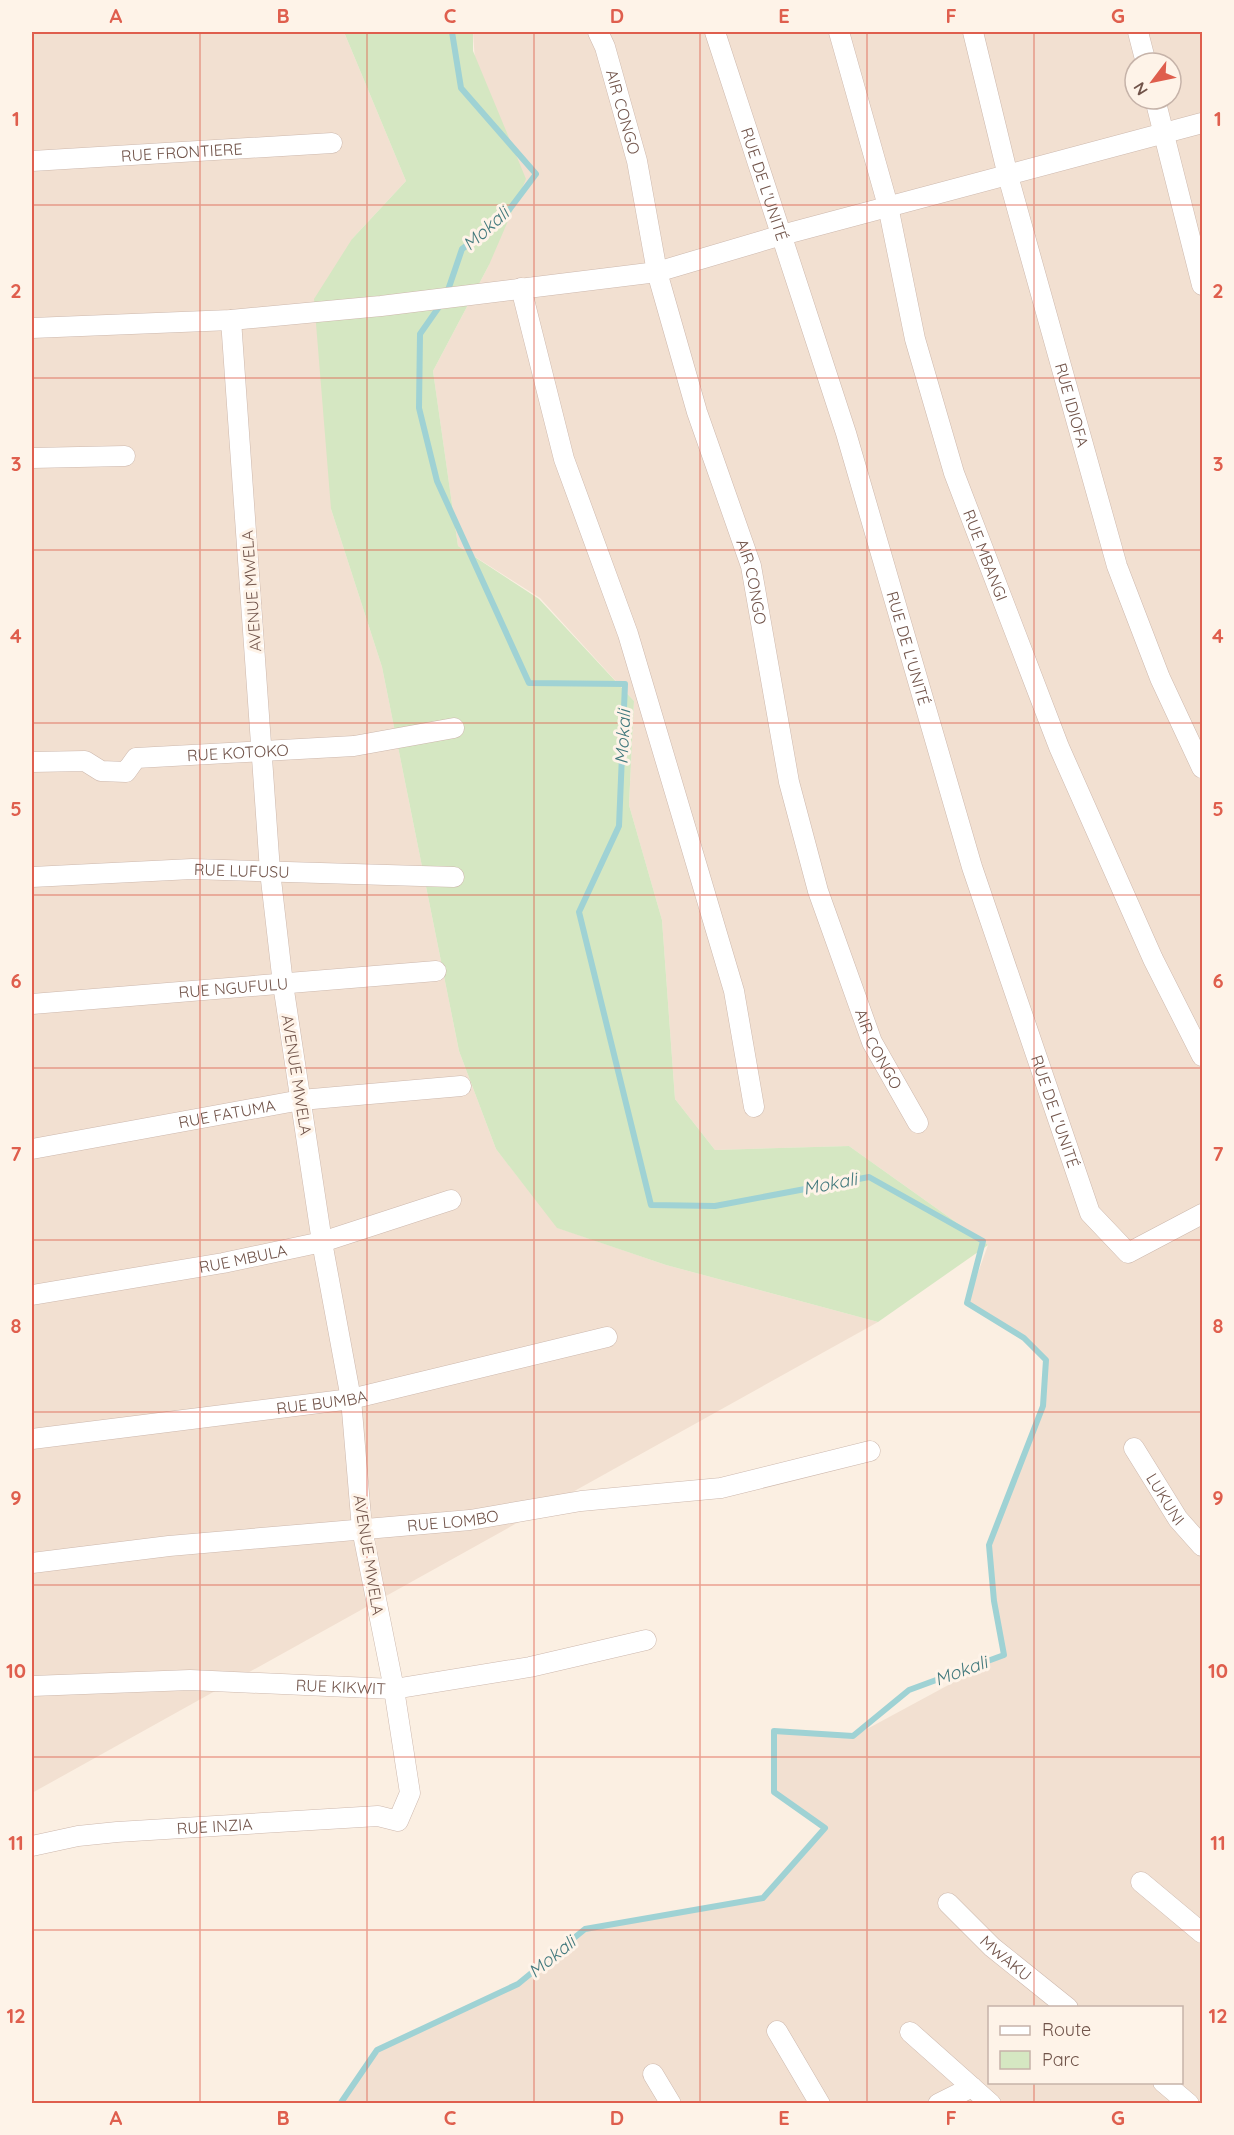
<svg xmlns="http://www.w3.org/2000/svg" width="1234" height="2135" font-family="Quicksand,sans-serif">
	<rect width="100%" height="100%" fill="#fbefe2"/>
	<g fill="#f2e0d1" fill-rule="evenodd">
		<polygon points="32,32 344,32 406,181 352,239 331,509 382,667 459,1051 496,1149 558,1228 666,1265 878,1322 32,1793"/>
		<path d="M 473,32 L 1202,32 L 1202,2103 L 340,2104 L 377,2050 L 518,1984 L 585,1929 L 763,1898 L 825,1828 L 774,1792 L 774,1731 L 854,1736 L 1004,1655 L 989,1545 L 1043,1406 L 1046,1361 L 1024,1338 L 967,1303 L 988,1245 L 849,1146 L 715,1150 L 675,1099 L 662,920 L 629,805 L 634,701 L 540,598 L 458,546 L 433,371 L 489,265 ZM 1135,63 L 1171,63 L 1171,99 L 1135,99 ZM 990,2008 L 1182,2008 L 1182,2082 L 990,2082 Z"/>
	</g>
	<polygon fill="#d5e7c2" points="344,32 473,32 473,51 526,179 489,265 433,371 458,546 539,599 634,701 629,805 662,920 675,1099 715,1150 849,1146 988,1245 878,1322 666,1265 557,1228 496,1149 459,1051 382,667 331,509 314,299 352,239 406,181"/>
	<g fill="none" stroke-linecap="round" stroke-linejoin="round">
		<g stroke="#9fd2d4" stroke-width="6">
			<polyline points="446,296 462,249 503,218 536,174 461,88 452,32"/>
			<polyline points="340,2104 377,2050 518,1984 585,1929 763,1898 825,1828 774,1792 774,1731 853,1736 909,1690 1004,1655 994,1601 989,1545 1043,1406 1046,1360 1024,1338 967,1303 983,1241 869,1177 715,1206 651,1205 579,912 619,826 625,684 529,683 437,481 419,408 420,334 441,304"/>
		</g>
		<g stroke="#cdb8ad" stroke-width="21">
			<g id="minor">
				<path id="s1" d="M 598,32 L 605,47 L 637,161 L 657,272 L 697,412 L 751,566 L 789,782 L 818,891 L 872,1042 L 918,1123"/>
				<path id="s2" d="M 715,32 L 846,433 L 972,867 L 1090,1213 L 1128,1253 L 1202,1214"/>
				<path id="s3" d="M 839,32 L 888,206 L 915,339 L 954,473 L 1059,747 L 1153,959 L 1202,1056"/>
				<path id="s4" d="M 973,32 L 1008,176 L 1117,566 L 1160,678 L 1202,768"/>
				<polyline points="1138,32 1146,63"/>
				<polyline points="1155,99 1202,285"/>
				<path id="s5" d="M 32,161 L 332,143"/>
				<polyline points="521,288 564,459 628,634 734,991 754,1107"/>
				<polyline points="32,328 231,320 381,306 657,272 782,235 1202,123"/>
				<polyline points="32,458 125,456"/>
				<path id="s6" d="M 32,762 L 85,761 L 101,771 L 126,772 L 136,758 L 354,746 L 454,728"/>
				<path id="s7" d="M 32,877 L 192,869 L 454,877"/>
				<path id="s8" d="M 32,1004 L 436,971"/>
				<path id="s9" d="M 32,1149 L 301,1100 L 461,1086"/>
				<path id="s10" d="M 32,1295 L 223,1263 L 322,1242 L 451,1200"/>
				<path id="s11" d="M 32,1439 L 351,1399 L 607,1337"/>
				<path id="s12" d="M 1134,1448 L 1178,1519 L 1202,1546"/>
				<path id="s13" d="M 32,1563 L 169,1546 L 470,1520 L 581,1501 L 721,1488 L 870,1451"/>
				<path id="s14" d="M 32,1686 L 190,1680 L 394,1689 L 530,1667 L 646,1640"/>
				<path id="s15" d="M 32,1846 L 78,1836 L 117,1832 L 378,1816 L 398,1821 L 410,1793 L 394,1689 L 362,1529 L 351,1399 L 322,1242 L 283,984 L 270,871 L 231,320"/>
				<polyline points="1141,1882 1202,1933"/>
				<path id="s16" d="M 948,1903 L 992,1947 L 1068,2008"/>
				<polyline points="777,2031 820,2104"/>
				<polyline points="910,2032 991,2104"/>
				<polyline points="653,2074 671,2104"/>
				<polyline points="1163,2082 1189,2104"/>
				<polyline points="938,2104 972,2087"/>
			</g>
		</g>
		<use href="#minor" stroke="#fff" stroke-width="20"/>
	</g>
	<path fill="none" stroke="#df5e4d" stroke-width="1.5" stroke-opacity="0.55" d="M 200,32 L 200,2104M 367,32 L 367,2104M 534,32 L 534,2104M 700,32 L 700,2104M 867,32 L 867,2104M 1034,32 L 1034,2008M 32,205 L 1202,205M 32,378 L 1202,378M 32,550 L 1202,550M 32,723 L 1202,723M 32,895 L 1202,895M 32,1068 L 1202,1068M 32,1240 L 1202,1240M 32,1412 L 1202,1412M 32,1585 L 1202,1585M 32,1757 L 1202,1757M 32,1930 L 1202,1930M 1034,2082 L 1034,2104"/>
	<g text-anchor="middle" stroke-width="6" stroke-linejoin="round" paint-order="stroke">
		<g font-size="16" fill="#71544a" stroke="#fef3e8">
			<text dy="6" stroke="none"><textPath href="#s1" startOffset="84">AIR CONGO</textPath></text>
			<text dy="6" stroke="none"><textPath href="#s5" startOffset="150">RUE FRONTIERE</textPath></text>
			<text dy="6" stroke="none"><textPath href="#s2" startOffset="160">RUE DE L'UNITÉ</textPath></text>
			<text dy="6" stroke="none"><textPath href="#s4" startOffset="386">RUE IDIOFA</textPath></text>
			<text dy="6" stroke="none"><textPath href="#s3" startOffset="544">RUE MBANGI</textPath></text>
			<text dy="6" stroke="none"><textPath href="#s1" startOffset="572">AIR CONGO</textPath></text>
			<text transform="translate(251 591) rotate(-94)" y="6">AVENUE MWELA</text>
			<text dy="6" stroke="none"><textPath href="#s2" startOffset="646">RUE DE L'UNITÉ</textPath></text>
			<text dy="6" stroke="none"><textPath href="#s6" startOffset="216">RUE KOTOKO</textPath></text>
			<text dy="6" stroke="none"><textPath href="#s7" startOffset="210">RUE LUFUSU</textPath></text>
			<text dy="6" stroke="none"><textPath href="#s8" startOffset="202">RUE NGUFULU</textPath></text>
			<text dy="6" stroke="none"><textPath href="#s1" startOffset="1058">AIR CONGO</textPath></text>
			<text transform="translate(297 1075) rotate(81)" y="6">AVENUE MWELA</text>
			<text dy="6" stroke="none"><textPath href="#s9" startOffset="198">RUE FATUMA</textPath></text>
			<text dy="6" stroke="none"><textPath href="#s2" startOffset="1132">RUE DE L'UNITÉ</textPath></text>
			<text dy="6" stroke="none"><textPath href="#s10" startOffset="214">RUE MBULA</textPath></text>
			<text dy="6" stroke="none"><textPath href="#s11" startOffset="292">RUE BUMBA</textPath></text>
			<text dy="6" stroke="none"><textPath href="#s12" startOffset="60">LUKUNI</textPath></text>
			<text dy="6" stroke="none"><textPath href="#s13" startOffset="423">RUE LOMBO</textPath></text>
			<text transform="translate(369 1555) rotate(81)" y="6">AVENUE MWELA</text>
			<text dy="6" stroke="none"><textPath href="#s14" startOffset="309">RUE KIKWIT</textPath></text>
			<text dy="6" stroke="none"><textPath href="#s15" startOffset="184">RUE INZIA</textPath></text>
			<text dy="6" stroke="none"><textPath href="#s16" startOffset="80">MWAKU</textPath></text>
		</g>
		<g font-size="18" font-style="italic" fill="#42797d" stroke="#fef3e8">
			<text transform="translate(486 229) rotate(-42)" y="6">Mokali</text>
			<text transform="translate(623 737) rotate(-87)" y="6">Mokali</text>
			<text transform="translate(830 1184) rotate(-11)" y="6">Mokali</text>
			<text transform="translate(961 1671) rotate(-20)" y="6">Mokali</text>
			<text transform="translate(552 1957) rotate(-39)" y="6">Mokali</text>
		</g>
	</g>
	<rect width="1234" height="2135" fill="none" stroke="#fef3e8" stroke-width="66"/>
	<rect x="988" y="2006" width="195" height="78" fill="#fef3e8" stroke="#c6b3a9" stroke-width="1.5"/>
	<rect x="1000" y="2026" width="30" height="9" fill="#ffffff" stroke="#c6b3a9" stroke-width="1.5"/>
	<text x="1042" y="2036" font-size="18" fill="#71544a">Route</text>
	<rect x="1000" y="2051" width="30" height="18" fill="#d5e7c2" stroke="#c6b3a9" stroke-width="1.5"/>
	<text x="1042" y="2066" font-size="18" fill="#71544a">Parc</text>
	<g transform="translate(1153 81) rotate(238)"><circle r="28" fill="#fef3e8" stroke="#c6b3a9" stroke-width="1.5"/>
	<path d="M0-4.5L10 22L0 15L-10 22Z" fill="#df5e4d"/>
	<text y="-9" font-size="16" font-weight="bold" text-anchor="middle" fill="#71544a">N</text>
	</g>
	<rect x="33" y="33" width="1168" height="2069" fill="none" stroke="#df5e4d" stroke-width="2"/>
	<g font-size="20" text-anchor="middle" font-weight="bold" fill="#df5e4d">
		<text x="116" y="23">A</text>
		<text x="283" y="23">B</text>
		<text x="450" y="23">C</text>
		<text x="617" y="23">D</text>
		<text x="784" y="23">E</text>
		<text x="951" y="23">F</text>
		<text x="1118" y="23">G</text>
		<text x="16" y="126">1</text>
		<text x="1218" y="126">1</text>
		<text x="16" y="298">2</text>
		<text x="1218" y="298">2</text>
		<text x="16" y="471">3</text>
		<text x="1218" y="471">3</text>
		<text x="16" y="643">4</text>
		<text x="1218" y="643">4</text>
		<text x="16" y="816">5</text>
		<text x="1218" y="816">5</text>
		<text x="16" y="988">6</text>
		<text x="1218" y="988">6</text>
		<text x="16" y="1161">7</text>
		<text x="1218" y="1161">7</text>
		<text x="16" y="1333">8</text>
		<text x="1218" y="1333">8</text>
		<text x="16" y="1505">9</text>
		<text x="1218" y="1505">9</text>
		<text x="16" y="1678">10</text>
		<text x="1218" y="1678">10</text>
		<text x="16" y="1850">11</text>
		<text x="1218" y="1850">11</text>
		<text x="16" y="2023">12</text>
		<text x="1218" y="2023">12</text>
		<text x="116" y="2125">A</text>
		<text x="283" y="2125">B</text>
		<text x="450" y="2125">C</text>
		<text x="617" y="2125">D</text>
		<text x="784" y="2125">E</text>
		<text x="951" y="2125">F</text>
		<text x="1118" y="2125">G</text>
	</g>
</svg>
